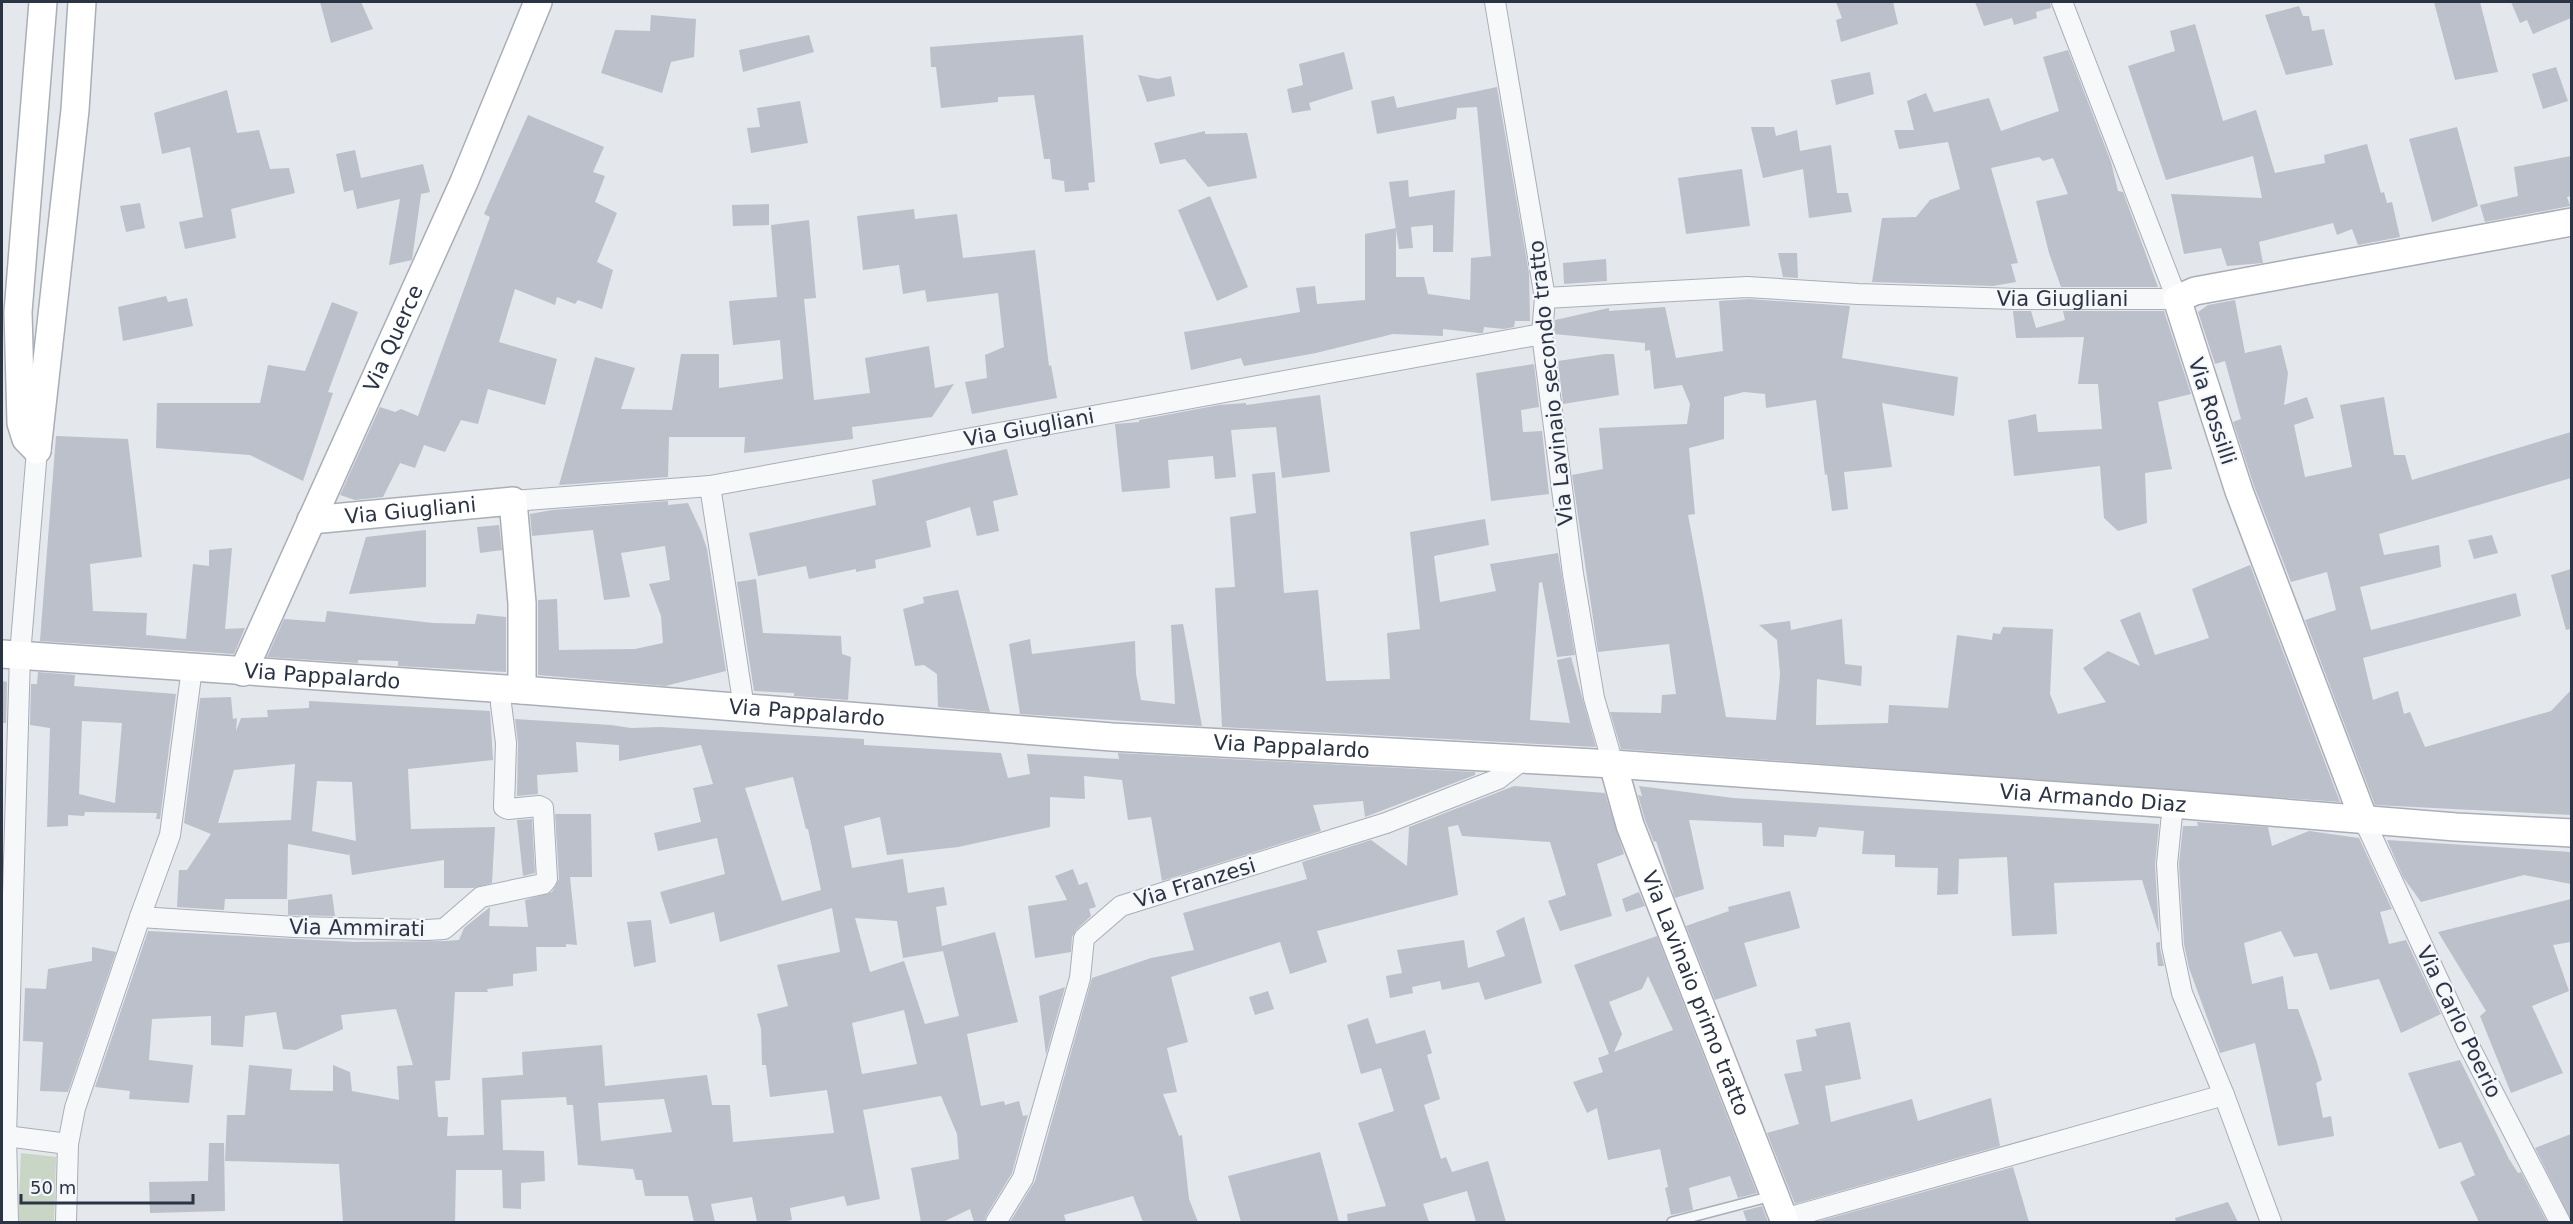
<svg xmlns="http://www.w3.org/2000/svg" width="2573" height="1224" font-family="'DejaVu Sans',sans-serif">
	<rect width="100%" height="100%" fill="#e4e7ec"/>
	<polygon fill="#c9d6c5" points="21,1153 56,1157 54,1222 18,1222"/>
	<g fill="#bbc0ca" fill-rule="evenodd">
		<polygon points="320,2 361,2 373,29 331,43"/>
		<polygon points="1836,2 1893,2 1898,24 1841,42 1836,20 1842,18"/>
		<polygon points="1975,2 2050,2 2051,8 2036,12 2037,18 2014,25 2012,18 1984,26"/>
		<polygon points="2434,2 2480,2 2498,72 2455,80"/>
		<polygon points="2511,2 2571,2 2571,18 2533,34 2527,20 2520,23"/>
		<polygon points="2299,6 2303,16 2309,16 2312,31 2324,29 2333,65 2286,75 2265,15"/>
		<polygon points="651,15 696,19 694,57 671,62 662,93 601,73 615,30 650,31"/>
		<polygon points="2195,24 2223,121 2256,110 2275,173 2325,163 2324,155 2367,144 2381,193 2384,192 2387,203 2392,202 2400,237 2358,245 2352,229 2337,235 2333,223 2259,242 2263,263 2227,266 2221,248 2184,254 2171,194 2262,198 2253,156 2166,180 2128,66 2175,51 2170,31"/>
		<polygon points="809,35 814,52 743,72 739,50"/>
		<polygon points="1083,35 1095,182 1088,183 1089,190 1065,192 1064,181 1052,179 1050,159 1044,159 1034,95 998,97 998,102 941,108 936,67 931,67 930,47"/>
		<polygon points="2068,50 2111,162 2118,191 2123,192 2158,287 2061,287 2049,253 2036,201 2068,194 2053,158 2043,161 2039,157 1991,168 2018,263 2011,264 2016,282 1993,286 1872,282 1882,218 1916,217 1930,200 1960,189 1948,142 1899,149 1894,130 1914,130 1907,101 1926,93 1934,112 1989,98 2001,131 2059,111 2043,57"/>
		<polygon points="1344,52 1353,89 1309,103 1311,110 1292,113 1287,89 1303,85 1299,64"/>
		<polygon points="2556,67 2568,101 2543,109 2532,74"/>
		<polygon points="1870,72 1874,94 1836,105 1831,80"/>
		<polygon points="1138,75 1158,79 1171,76 1175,96 1147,102"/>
		<polygon points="1497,87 1529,273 1530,321 1515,321 1514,327 1504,329 1484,327 1483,333 1479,333 1443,329 1443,336 1393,334 1316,353 1244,366 1241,358 1191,370 1184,332 1300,312 1296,288 1315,286 1317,304 1365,300 1365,234 1396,228 1396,277 1424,277 1428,294 1470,300 1471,258 1491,256 1477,107 1457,108 1456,119 1377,134 1371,101 1394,96 1397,108"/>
		<polygon points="227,90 237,133 259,130 270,169 289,168 295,193 231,209 236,238 185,249 179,222 203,217 190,147 162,154 154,113"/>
		<polygon points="800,101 808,143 751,153 747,128 760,127 757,108"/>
		<polygon points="528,115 604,147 593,172 605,176 595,202 617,213 597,262 613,270 602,309 578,300 575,304 557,297 555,305 515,289 499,342 557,359 545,405 488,389 478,424 461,420 445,452 424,445 415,468 400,463 383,497 355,500 340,495 380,407 395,412 401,409 418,416 490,217 484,214"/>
		<polygon points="1751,127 1774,127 1776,136 1797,130 1800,151 1831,145 1837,193 1848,193 1852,212 1809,218 1803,169 1763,178"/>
		<polygon points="2457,127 2478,206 2432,222 2409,139"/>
		<polygon points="1205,131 1205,134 1247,133 1257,178 1208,187 1185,159 1160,164 1154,143"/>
		<polygon points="355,150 361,178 423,164 430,192 421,194 412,260 389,265 400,199 357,209 353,190 344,192 336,154"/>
		<polygon points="2571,156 2571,196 2567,197 2570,206 2485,222 2480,205 2518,196 2514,167"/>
		<polygon points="1742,169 1750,226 1686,234 1678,178"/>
		<polygon points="1408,180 1409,197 1455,190 1453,252 1433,252 1433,225 1411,227 1413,248 1399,249 1389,182"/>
		<polygon points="1210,196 1248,287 1217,301 1178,210"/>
		<polygon points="140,203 145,228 126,232 120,206"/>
		<polygon points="769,204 769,225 733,226 732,205"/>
		<polygon points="914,209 915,219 957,214 963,258 1035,250 1049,366 1051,365 1057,398 972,414 965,382 987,378 985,355 1004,347 998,293 927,302 925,290 903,294 899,265 863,270 857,216"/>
		<polygon points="809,220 816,298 804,299 814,400 870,393 865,358 929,346 935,388 954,384 932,417 852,427 853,439 744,453 745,437 669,437 668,477 559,485 595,357 635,368 621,409 672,410 681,354 719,354 719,388 783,379 780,340 733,345 729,301 777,297 771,225"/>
		<polygon points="1778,253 1797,253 1798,278 1783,277"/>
		<polygon points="1606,259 1607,281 1564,284 1563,263"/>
		<polygon points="166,296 168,302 187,298 193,326 123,341 118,307"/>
		<polygon points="1749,299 1850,306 1842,358 1958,377 1954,416 1882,403 1892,467 1844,472 1848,509 1832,511 1827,474 1825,475 1816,400 1766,408 1765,394 1744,392 1724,397 1724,439 1689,448 1695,514 1688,515 1726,717 1776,720 1780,674 1777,640 1759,625 1790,621 1791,630 1842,619 1845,664 1862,666 1861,686 1817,679 1816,725 1888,723 1889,705 1948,708 1957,635 1992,640 1993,633 2000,634 2003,627 2053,629 2050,694 2058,714 2106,702 2083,668 2108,651 2140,666 2120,620 2140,612 2155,655 2209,638 2192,589 2250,565 2340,802 1621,749 1610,712 1661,713 1662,695 1676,694 1669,644 1598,652 1572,475 1603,469 1599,428 1687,424 1690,404 1682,385 1654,389 1650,350 1645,351 1645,343 1554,334 1555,320 1609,308 1609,311 1665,307 1676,358 1723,351 1719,301"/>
		<polygon points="2235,300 2245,353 2281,345 2288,373 2284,405 2307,397 2314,418 2294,425 2305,477 2352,467 2340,405 2384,397 2394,455 2405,455 2412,480 2571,432 2571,478 2379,534 2384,555 2439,545 2441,567 2360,587 2371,630 2516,593 2521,616 2363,658 2373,700 2398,691 2404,714 2410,712 2425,747 2551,711 2571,690 2571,815 2375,805 2305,620 2336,610 2327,572 2291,582 2254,486 2233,422 2241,419 2225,361 2215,364 2198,312 2208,305"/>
		<polygon points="332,302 358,312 328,392 333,393 303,481 250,455 156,448 157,403 260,403 268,365 305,371"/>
		<polygon points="2013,311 2031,311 2036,328 2065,320 2063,311 2164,311 2191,394 2158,402 2172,469 2145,473 2147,523 2118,531 2104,518 2100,466 2014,476 2008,420 2036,414 2038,432 2102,429 2098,384 2078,384 2084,337 2016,338"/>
		<polygon points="1605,354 1614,354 1619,395 1563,404 1558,361"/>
		<polygon points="1534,364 1539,407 1521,410 1523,432 1542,431 1549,494 1491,501 1476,373"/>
		<polygon points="1320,395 1330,472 1282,478 1276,427 1231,430 1236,477 1215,479 1213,456 1168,460 1170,488 1122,492 1115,424 1139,422 1139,420 1219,405 1246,403 1246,405"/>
		<polygon points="56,436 128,439 142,557 90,564 93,611 147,613 146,635 186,639 193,564 209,566 209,550 232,548 225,629 245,628 234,654 40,641"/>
		<polygon points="1007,449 1018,495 993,501 999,531 977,536 970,507 926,521 931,547 875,560 876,568 856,572 856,569 809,579 806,566 758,576 749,533 876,505 872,480"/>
		<polygon points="1275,472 1284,593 1318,590 1326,681 1390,679 1387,633 1420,629 1410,532 1485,519 1489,545 1434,556 1440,602 1496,591 1490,564 1558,553 1575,655 1557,657 1542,582 1539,583 1530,720 1570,723 1557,660 1571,657 1596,747 1222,727 1215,588 1235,587 1230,517 1256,513 1252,474"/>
		<polygon points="668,501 668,505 688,503 701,531 707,549 726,671 665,686 538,675 538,600 557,599 559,650 635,649 663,643 661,616 649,584 670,580 665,546 621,553 630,597 604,600 593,530 532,536 530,514 552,510"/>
		<polygon points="499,525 502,550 480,553 477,527"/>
		<polygon points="426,530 426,587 349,594 366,537"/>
		<polygon points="2492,535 2498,553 2474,559 2468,540"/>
		<polygon points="2571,569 2571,629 2566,630 2551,575"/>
		<polygon points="756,579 763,633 841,636 842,654 851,657 848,700 794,696 794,693 754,691 737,582"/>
		<polygon points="958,590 990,712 938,707 937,674 924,665 915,666 903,609 924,603 923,597"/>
		<polygon points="327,611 433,623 475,624 477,614 506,617 506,672 398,666 398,661 358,660 358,663 267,657 284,619 325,622"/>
		<polygon points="1183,624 1202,726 1020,714 1009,644 1030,639 1032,654 1135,641 1136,674 1141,700 1175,704 1171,625"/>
		<path d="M 38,672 L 75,675 L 74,686 L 176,694 L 160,819 L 156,819 L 157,813 L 85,812 L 84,816 L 68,815 L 68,826 L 47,827 L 50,728 L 30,725 L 31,684 L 37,684 ZM 82,721 L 122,723 L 115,803 L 79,794 Z"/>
		<polygon points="2,681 7,682 6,723 2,723"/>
		<path d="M 231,697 L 233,719 L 237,718 L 236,731 L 241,718 L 268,717 L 267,710 L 309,708 L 309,701 L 490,711 L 493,760 L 408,769 L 411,829 L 495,827 L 492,883 L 474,888 L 444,888 L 444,860 L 352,875 L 349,851 L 349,855 L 288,844 L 287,899 L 225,899 L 224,910 L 177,907 L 179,870 L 187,870 L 211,834 L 184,823 L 200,698 ZM 295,764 L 291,820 L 218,823 L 234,770 ZM 317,781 L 352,782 L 356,841 L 312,831 Z"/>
		<path d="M 515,719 L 611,725 L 631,728 L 660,727 L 864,739 L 864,745 L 1001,753 L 1008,778 L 1030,774 L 1027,754 L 1119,759 L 1118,753 L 1475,772 L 1475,775 L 1365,817 L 1363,801 L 1313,805 L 1321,831 L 1162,881 L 1151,817 L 1128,820 L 1122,780 L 1084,776 L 1085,799 L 1050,797 L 1050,827 L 958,847 L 887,855 L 880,817 L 844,826 L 852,868 L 903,859 L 908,893 L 944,887 L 947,905 L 936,907 L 942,946 L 995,932 L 1018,1022 L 967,1034 L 981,1106 L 1004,1101 L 1005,1105 L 1019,1101 L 1023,1116 L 1028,1115 L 1012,1173 L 986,1216 L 984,1222 L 974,1222 L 970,1209 L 943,1222 L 921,1222 L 911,1168 L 959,1159 L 957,1134 L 941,1096 L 863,1110 L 880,1199 L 847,1206 L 844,1196 L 790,1208 L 792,1220 L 780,1222 L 757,1222 L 752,1197 L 711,1204 L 715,1222 L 694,1222 L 688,1196 L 645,1196 L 642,1180 L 636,1180 L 633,1169 L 578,1165 L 573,1105 L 567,1105 L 566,1097 L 501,1100 L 503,1150 L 544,1151 L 545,1181 L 521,1183 L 521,1209 L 503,1208 L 502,1170 L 456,1170 L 455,1222 L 343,1222 L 339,1164 L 225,1161 L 227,1115 L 245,1115 L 249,1065 L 292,1069 L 290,1090 L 333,1091 L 333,1065 L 350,1072 L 352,1091 L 399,1100 L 397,1066 L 413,1065 L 396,1009 L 341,1015 L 343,1029 L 296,1050 L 283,1049 L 276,1012 L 245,1016 L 243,1047 L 211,1045 L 211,1016 L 152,1019 L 149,1060 L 193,1065 L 189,1103 L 129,1099 L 130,1091 L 95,1087 L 148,931 L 354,942 L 445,941 L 459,940 L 464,928 L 490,907 L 489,926 L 528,927 L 525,900 L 552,892 L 559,879 L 555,814 L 591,814 L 592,877 L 570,877 L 577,945 L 566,944 L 566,947 L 536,947 L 537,971 L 513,974 L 513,986 L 487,989 L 488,992 L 455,992 L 450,1080 L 435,1081 L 438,1117 L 448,1117 L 447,1136 L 484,1135 L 482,1078 L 523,1075 L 522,1052 L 602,1045 L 605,1086 L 707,1075 L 712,1105 L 730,1105 L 733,1142 L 834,1133 L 827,1090 L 770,1097 L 766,1065 L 762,1065 L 761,1029 L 757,1014 L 788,1006 L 777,965 L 840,952 L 832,908 L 720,942 L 714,912 L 670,924 L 660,892 L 725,874 L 717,838 L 658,851 L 654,833 L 701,822 L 693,788 L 713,784 L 701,745 L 619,761 L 619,745 L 576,742 L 578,772 L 537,775 L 538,794 L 517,796 L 518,743 ZM 793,777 L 806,829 L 808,829 L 821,890 L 782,901 L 745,788 ZM 855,918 L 897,921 L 903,958 L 943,951 L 959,1016 L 925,1024 L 904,961 L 870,972 ZM 904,1010 L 917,1064 L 862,1074 L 852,1023 ZM 664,1099 L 672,1132 L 601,1141 L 598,1103 Z"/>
		<polygon points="1514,786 1605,793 1624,854 1597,864 1612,916 1560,931 1548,901 1566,895 1550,842 1462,836 1458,825 1448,827 1458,895 1317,931 1327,962 1290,974 1280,942 1171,977 1188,1042 1167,1048 1177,1092 1163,1094 1179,1136 1182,1135 1189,1199 1198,1222 1143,1222 1133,1196 1064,1215 1066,1222 1010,1222 1035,1181 1092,978 1151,958 1194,950 1183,913 1307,879 1302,862 1371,840 1407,866 1409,827"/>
		<polygon points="1639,786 1733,798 2159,824 2155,865 2159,934 2142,880 2054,883 2057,934 2012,936 2007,857 1959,859 1958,894 1937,895 1938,868 1895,867 1895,855 1862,854 1864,831 1819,827 1816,837 1784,835 1784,847 1763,846 1762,823 1689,820 1704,889 1675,898 1656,841 1654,842 1645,820 1638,795 1642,796"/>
		<polygon points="532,819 535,873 523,876 517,820"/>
		<polygon points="2197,822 2268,827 2272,846 2309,831 2359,838 2392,909 2380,912 2389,944 2406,940 2441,1014 2401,1033 2379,979 2330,990 2317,953 2294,957 2281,931 2244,943 2252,984 2283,976 2288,1009 2298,1009 2316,1059 2322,1080 2316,1083 2323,1118 2331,1116 2334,1136 2278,1146 2255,1043 2220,1053 2189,968 2184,944 2179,864 2183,826 2198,826"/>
		<polygon points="2387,840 2571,852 2571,884 2524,875 2421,902 2403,877"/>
		<polygon points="1073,869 1079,885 1087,882 1096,907 1089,909 1091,916 1076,930 1072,937 1071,952 1035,958 1028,906 1067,900 1055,876"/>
		<polygon points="1790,891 1800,928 1744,943 1757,986 1715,1000 1686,926 1729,911 1728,907"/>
		<polygon points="1639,892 1645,906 1626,912 1622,899"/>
		<polygon points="332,894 335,916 288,915 288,900"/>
		<polygon points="2571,899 2571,942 2553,945 2569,991 2532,1006 2563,1073 2511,1093 2480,1016 2486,1011 2438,932"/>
		<polygon points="1524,917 1542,983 1485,1000 1479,982 1442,990 1440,981 1412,987 1413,993 1390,998 1386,976 1402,973 1397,950 1464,940 1468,968 1505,956 1496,931"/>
		<polygon points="651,920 656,962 634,967 627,922"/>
		<path d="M 1657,936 L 1757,1193 L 1738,1198 L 1730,1176 L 1689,1188 L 1693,1210 L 1671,1215 L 1665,1188 L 1668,1187 L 1660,1149 L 1608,1160 L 1597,1108 L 1587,1113 L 1573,1082 L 1603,1072 L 1598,1058 L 1609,1054 L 1574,965 ZM 1648,976 L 1673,1030 L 1614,1052 L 1622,1034 L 1609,1002 L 1642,989 Z"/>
		<polygon points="2160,942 2160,948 2164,966 2158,966 2156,943"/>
		<polygon points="92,947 116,952 68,1092 40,1091 43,1042 23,1041 25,988 46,989 48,969 92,961"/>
		<polygon points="1065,987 1046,1055 1039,996"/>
		<polygon points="1268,991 1274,1009 1255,1015 1249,997"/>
		<polygon points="1368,1018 1376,1044 1425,1030 1432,1053 1427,1055 1440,1099 1424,1105 1441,1159 1446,1157 1452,1172 1488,1161 1506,1222 1476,1222 1467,1191 1423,1204 1429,1222 1348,1222 1347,1214 1386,1206 1358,1123 1394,1111 1381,1068 1361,1074 1347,1025"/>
		<polygon points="1850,1022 1861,1079 1825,1086 1831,1122 1912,1099 1918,1121 1991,1098 2000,1146 1795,1204 1767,1133 1799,1124 1784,1074 1802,1071 1796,1040 1817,1036 1815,1029"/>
		<polygon points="2460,1060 2509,1159 2518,1173 2521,1172 2547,1222 2479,1222 2460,1182 2475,1175 2461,1142 2439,1149 2408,1073"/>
		<polygon points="2571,1134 2571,1220 2535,1148"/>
		<polygon points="209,1143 224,1143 225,1211 150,1213 149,1182 208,1181"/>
		<polygon points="1320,1152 1339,1222 1241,1222 1228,1176"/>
		<polygon points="2013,1167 2029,1222 1816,1222"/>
		<polygon points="2228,1202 2238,1222 2176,1222 2175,1218"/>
		<polygon points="1762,1206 1768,1222 1747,1222 1743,1211"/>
	</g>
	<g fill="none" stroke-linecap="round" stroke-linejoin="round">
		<g stroke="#a9aeb7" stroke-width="12">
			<polyline id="lane" points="1672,1222 1772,1196"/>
		</g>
		<g stroke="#a9aeb7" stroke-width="22">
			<g id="street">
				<polyline points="1495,2 1545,298 1542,334 1573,574 1594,698 1613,764"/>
				<path id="s1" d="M 1545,298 L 1747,287 L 1858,294 L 2015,299 L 2177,299 L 2062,2"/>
				<polyline points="710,486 744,708"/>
				<path id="s2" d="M 513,501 L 710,486 L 1542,334"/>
				<polyline points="2173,804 2167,864 2172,946 2182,993 2224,1095 2271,1222"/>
				<polyline points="2364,820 2468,1044 2560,1222"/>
				<polyline points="140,917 295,927 426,930 444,929 481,897 543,884 547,879 543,808 539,806 508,809 504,807 506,743 501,704 502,690"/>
				<polyline points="6,1136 68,1144"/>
				<polyline points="1784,1219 2224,1095"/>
				<polyline points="8,1222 6,1136 20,655 37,450"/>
				<polyline points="66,1222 68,1144 75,1108 140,917 170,835 192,668"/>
				<polyline points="996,1222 1023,1178 1080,978 1084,938 1121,906 1386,823 1498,779 1525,758"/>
			</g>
		</g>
		<g stroke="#a9aeb7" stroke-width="30">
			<g id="secondary">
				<polyline points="37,450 26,439 21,423 18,312 43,2"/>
				<polyline points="37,450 75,110 82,2"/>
				<path id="s3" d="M 311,520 L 513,501 L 522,603 L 522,690"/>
				<path id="s4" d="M 2,654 L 522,690 L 1112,737 L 1613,764 L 2173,804 L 2456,827 L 2572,833"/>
				<path id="s5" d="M 243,672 L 464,182 L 538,2"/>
				<path id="s6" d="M 1613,764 L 1630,825 L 1785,1222"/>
				<polyline points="2364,820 2239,491 2177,299 2195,291 2572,222"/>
			</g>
		</g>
		<use href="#lane" stroke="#f7f8fa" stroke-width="9"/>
		<use href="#street" stroke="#f7f8fa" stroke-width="20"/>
		<use href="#secondary" stroke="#fff" stroke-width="27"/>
	</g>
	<g text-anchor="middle" stroke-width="4.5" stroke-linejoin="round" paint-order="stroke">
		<g font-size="21" fill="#2b3445" stroke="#f4f6f9">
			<text dy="7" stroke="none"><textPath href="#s1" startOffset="518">Via Giugliani</textPath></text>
			<text dy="7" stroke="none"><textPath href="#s5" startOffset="366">Via Querce</textPath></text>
			<text transform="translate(1551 383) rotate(-96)" y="7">Via Lavinaio secondo tratto</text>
			<text transform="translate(2212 411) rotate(72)" y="7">Via Rossilli</text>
			<text dy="7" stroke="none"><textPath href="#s2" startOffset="522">Via Giugliani</textPath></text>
			<text dy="7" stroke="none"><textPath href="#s3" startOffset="100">Via Giugliani</textPath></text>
			<text dy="7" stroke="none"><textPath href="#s4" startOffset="321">Via Pappalardo</textPath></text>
			<text dy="7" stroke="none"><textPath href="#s4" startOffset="807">Via Pappalardo</textPath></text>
			<text dy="7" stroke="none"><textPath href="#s4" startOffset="1293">Via Pappalardo</textPath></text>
			<text dy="7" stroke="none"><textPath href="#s4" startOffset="2096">Via Armando Diaz</textPath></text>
			<text transform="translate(1195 883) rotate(-17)" y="7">Via Franzesi</text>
			<text transform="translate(357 928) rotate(1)" y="7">Via Ammirati</text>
			<text dy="7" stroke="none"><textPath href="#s6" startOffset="244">Via Lavinaio primo tratto</textPath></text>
			<text transform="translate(2459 1022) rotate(64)" y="7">Via Carlo Poerio</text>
		</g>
	</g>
	<rect width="2573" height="1224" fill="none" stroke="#2b3445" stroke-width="6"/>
	<path d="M21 1194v9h172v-9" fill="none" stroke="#2b3445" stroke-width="3"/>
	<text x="30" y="1194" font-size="18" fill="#2b3445" stroke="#f4f6f9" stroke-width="4.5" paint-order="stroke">50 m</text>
</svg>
